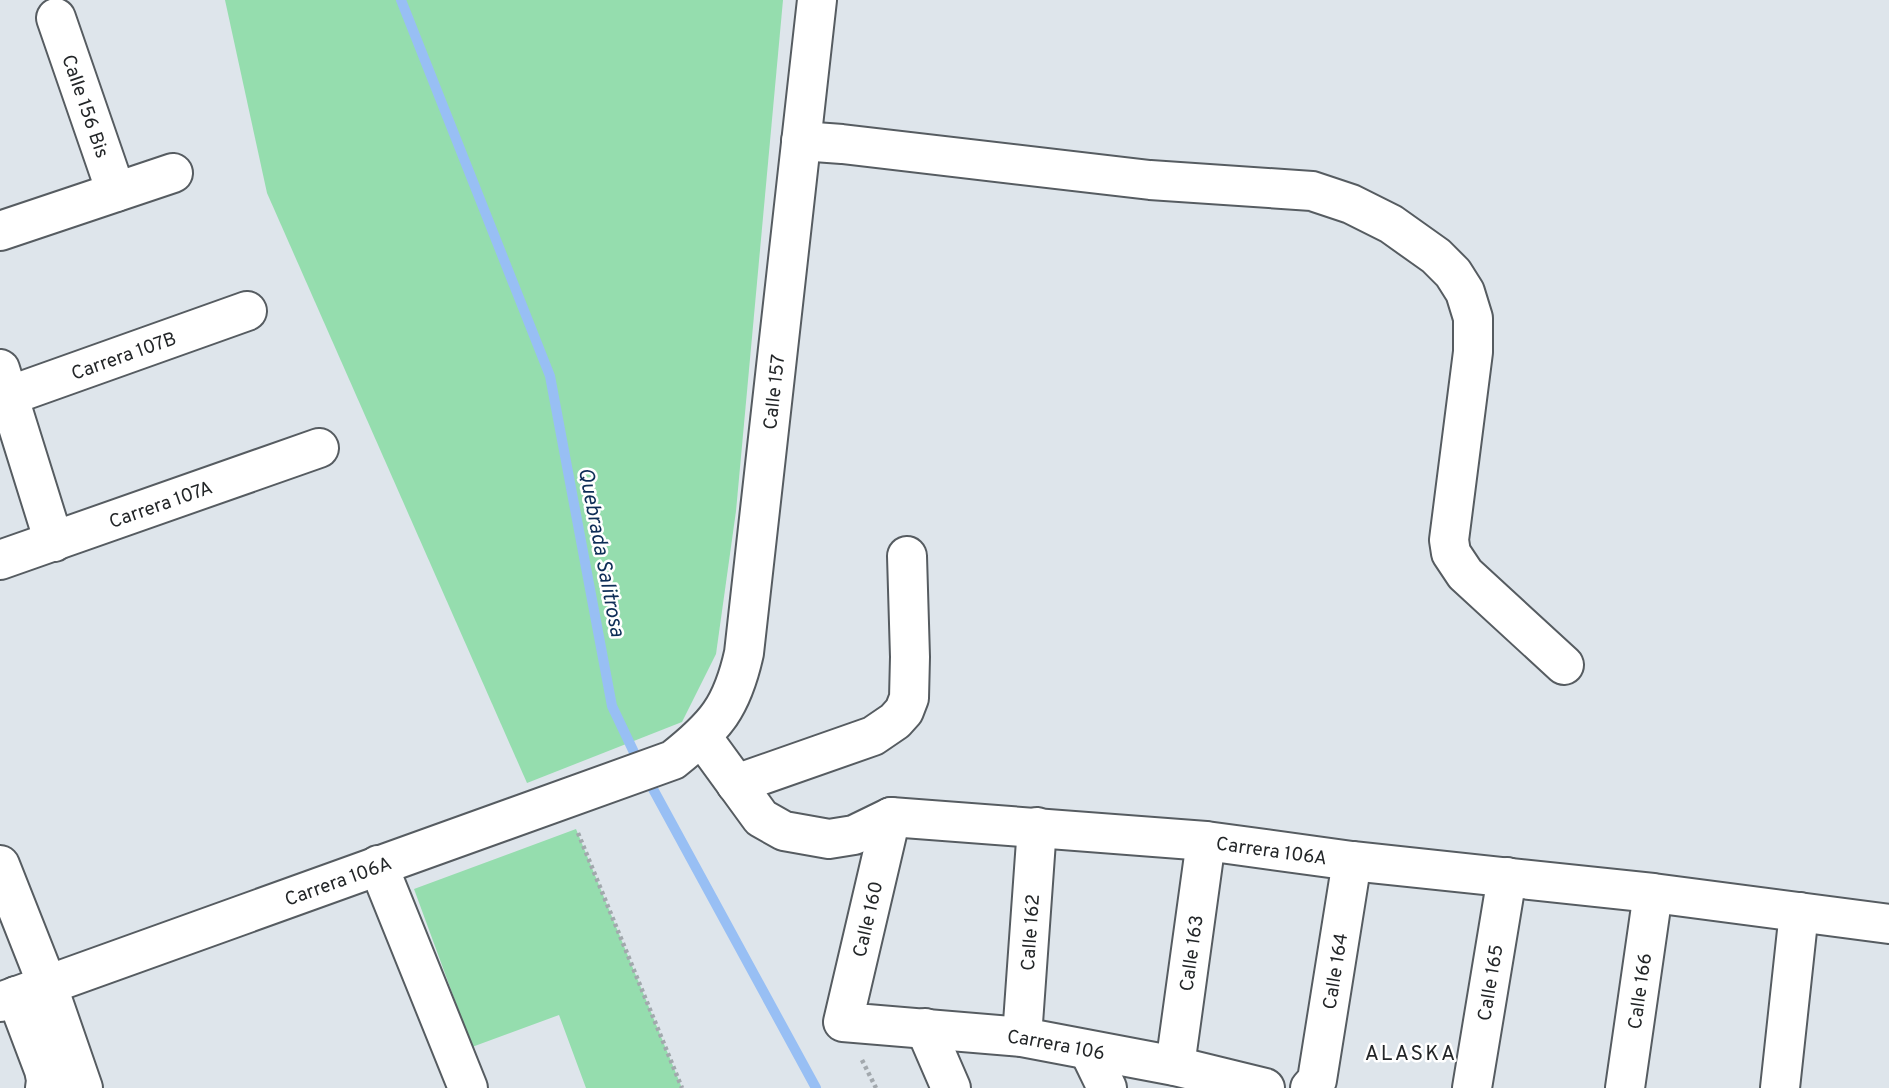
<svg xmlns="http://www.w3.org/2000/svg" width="1889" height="1088" font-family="Overpass,sans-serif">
	<rect width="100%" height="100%" fill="#dee5eb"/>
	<g fill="#95ddae">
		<polygon points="225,0 783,0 736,511 716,654 682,722 527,783 267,193"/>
		<polygon points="576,829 682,1088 586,1088 559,1015 472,1047 414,889"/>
	</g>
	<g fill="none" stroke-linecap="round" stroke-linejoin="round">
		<g stroke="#98bff4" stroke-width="10">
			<polyline points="401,0 550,376 612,706 640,765"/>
			<polyline points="647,778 816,1088"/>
		</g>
		<g stroke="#565c61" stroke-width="42">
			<g id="minor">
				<path id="s1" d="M 56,18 L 116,192"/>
				<polyline points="801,141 842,144 1150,180 1312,191 1351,204 1391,224 1436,256 1453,273 1465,292 1473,318 1473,352 1449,540 1451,553 1465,574 1564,665"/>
				<polyline points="0,231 173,173"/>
				<polyline points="0,369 54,542"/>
				<path id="s2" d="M 0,399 L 247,311"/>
				<path id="s3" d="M 0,560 L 319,448"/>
				<path id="s4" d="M 702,737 L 761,818 L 784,831 L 829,839 L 854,835 L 891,817 L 1206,841 L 1352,861 L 1653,893 L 1889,924"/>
				<polyline points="736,784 873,736 895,721 904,711 909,698 910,657 907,556"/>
				<path id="s5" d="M 891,817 L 843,1022 L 1022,1037 L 1175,1066 L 1265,1088"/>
				<polyline points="0,865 47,984 83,1088"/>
				<polyline points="378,865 468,1088"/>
				<polyline points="16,996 44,1070 46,1080 45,1088"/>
				<path id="s6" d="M 0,1002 L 673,760 C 716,726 732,707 744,653 L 817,0"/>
				<polyline points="925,1028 951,1088"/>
				<path id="s7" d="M 1022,1037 L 1037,827"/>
				<polyline points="1089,1051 1107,1088"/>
				<path id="s8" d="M 1175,1066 L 1206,841"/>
				<path id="s9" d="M 1310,1088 L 1317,1080 L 1352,861"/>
				<path id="s10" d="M 1472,1088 L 1507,877"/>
				<path id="s11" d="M 1625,1088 L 1653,893"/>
				<polyline points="1780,1088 1799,912"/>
			</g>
		</g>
		<g stroke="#a2a8ad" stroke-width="4.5" stroke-dasharray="3.5 3.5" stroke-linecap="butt">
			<polyline points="578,833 682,1088"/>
			<polyline points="862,1060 876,1088"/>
		</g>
		<use href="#minor" stroke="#fff" stroke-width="38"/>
	</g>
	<g text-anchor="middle" stroke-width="5" stroke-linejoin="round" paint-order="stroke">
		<g font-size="19" fill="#232628" stroke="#fff">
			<text dy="7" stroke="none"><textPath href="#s1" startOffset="93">Calle 156 Bis</textPath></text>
			<text dy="7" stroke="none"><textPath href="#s2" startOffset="131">Carrera 107B</textPath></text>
			<text dy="7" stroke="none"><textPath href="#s6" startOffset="1110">Calle 157</textPath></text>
			<text dy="7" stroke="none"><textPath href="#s3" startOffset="170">Carrera 107A</textPath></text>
			<text dy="7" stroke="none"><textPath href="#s4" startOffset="621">Carrera 106A</textPath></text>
			<text dy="7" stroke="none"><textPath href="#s6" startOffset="359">Carrera 106A</textPath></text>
			<text transform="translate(867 919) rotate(-77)" y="7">Calle 160</text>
			<text dy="7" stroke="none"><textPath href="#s7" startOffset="105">Calle 162</textPath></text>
			<text dy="7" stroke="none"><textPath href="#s8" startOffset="114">Calle 163</textPath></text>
			<text dy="7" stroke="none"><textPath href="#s9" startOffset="121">Calle 164</textPath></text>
			<text dy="7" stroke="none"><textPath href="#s10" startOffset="107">Calle 165</textPath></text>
			<text dy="7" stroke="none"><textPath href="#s11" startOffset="98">Calle 166</textPath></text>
			<text dy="7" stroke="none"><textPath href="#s5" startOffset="425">Carrera 106</textPath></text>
		</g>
		<g font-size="21" font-style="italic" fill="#0d2d56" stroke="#fff">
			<text transform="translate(602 552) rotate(79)" y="7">Quebrada Salitrosa</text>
		</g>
		<g font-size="21" letter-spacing="2" fill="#232628" stroke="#fff">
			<text x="1411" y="1060">ALASKA</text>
		</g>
	</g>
</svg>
